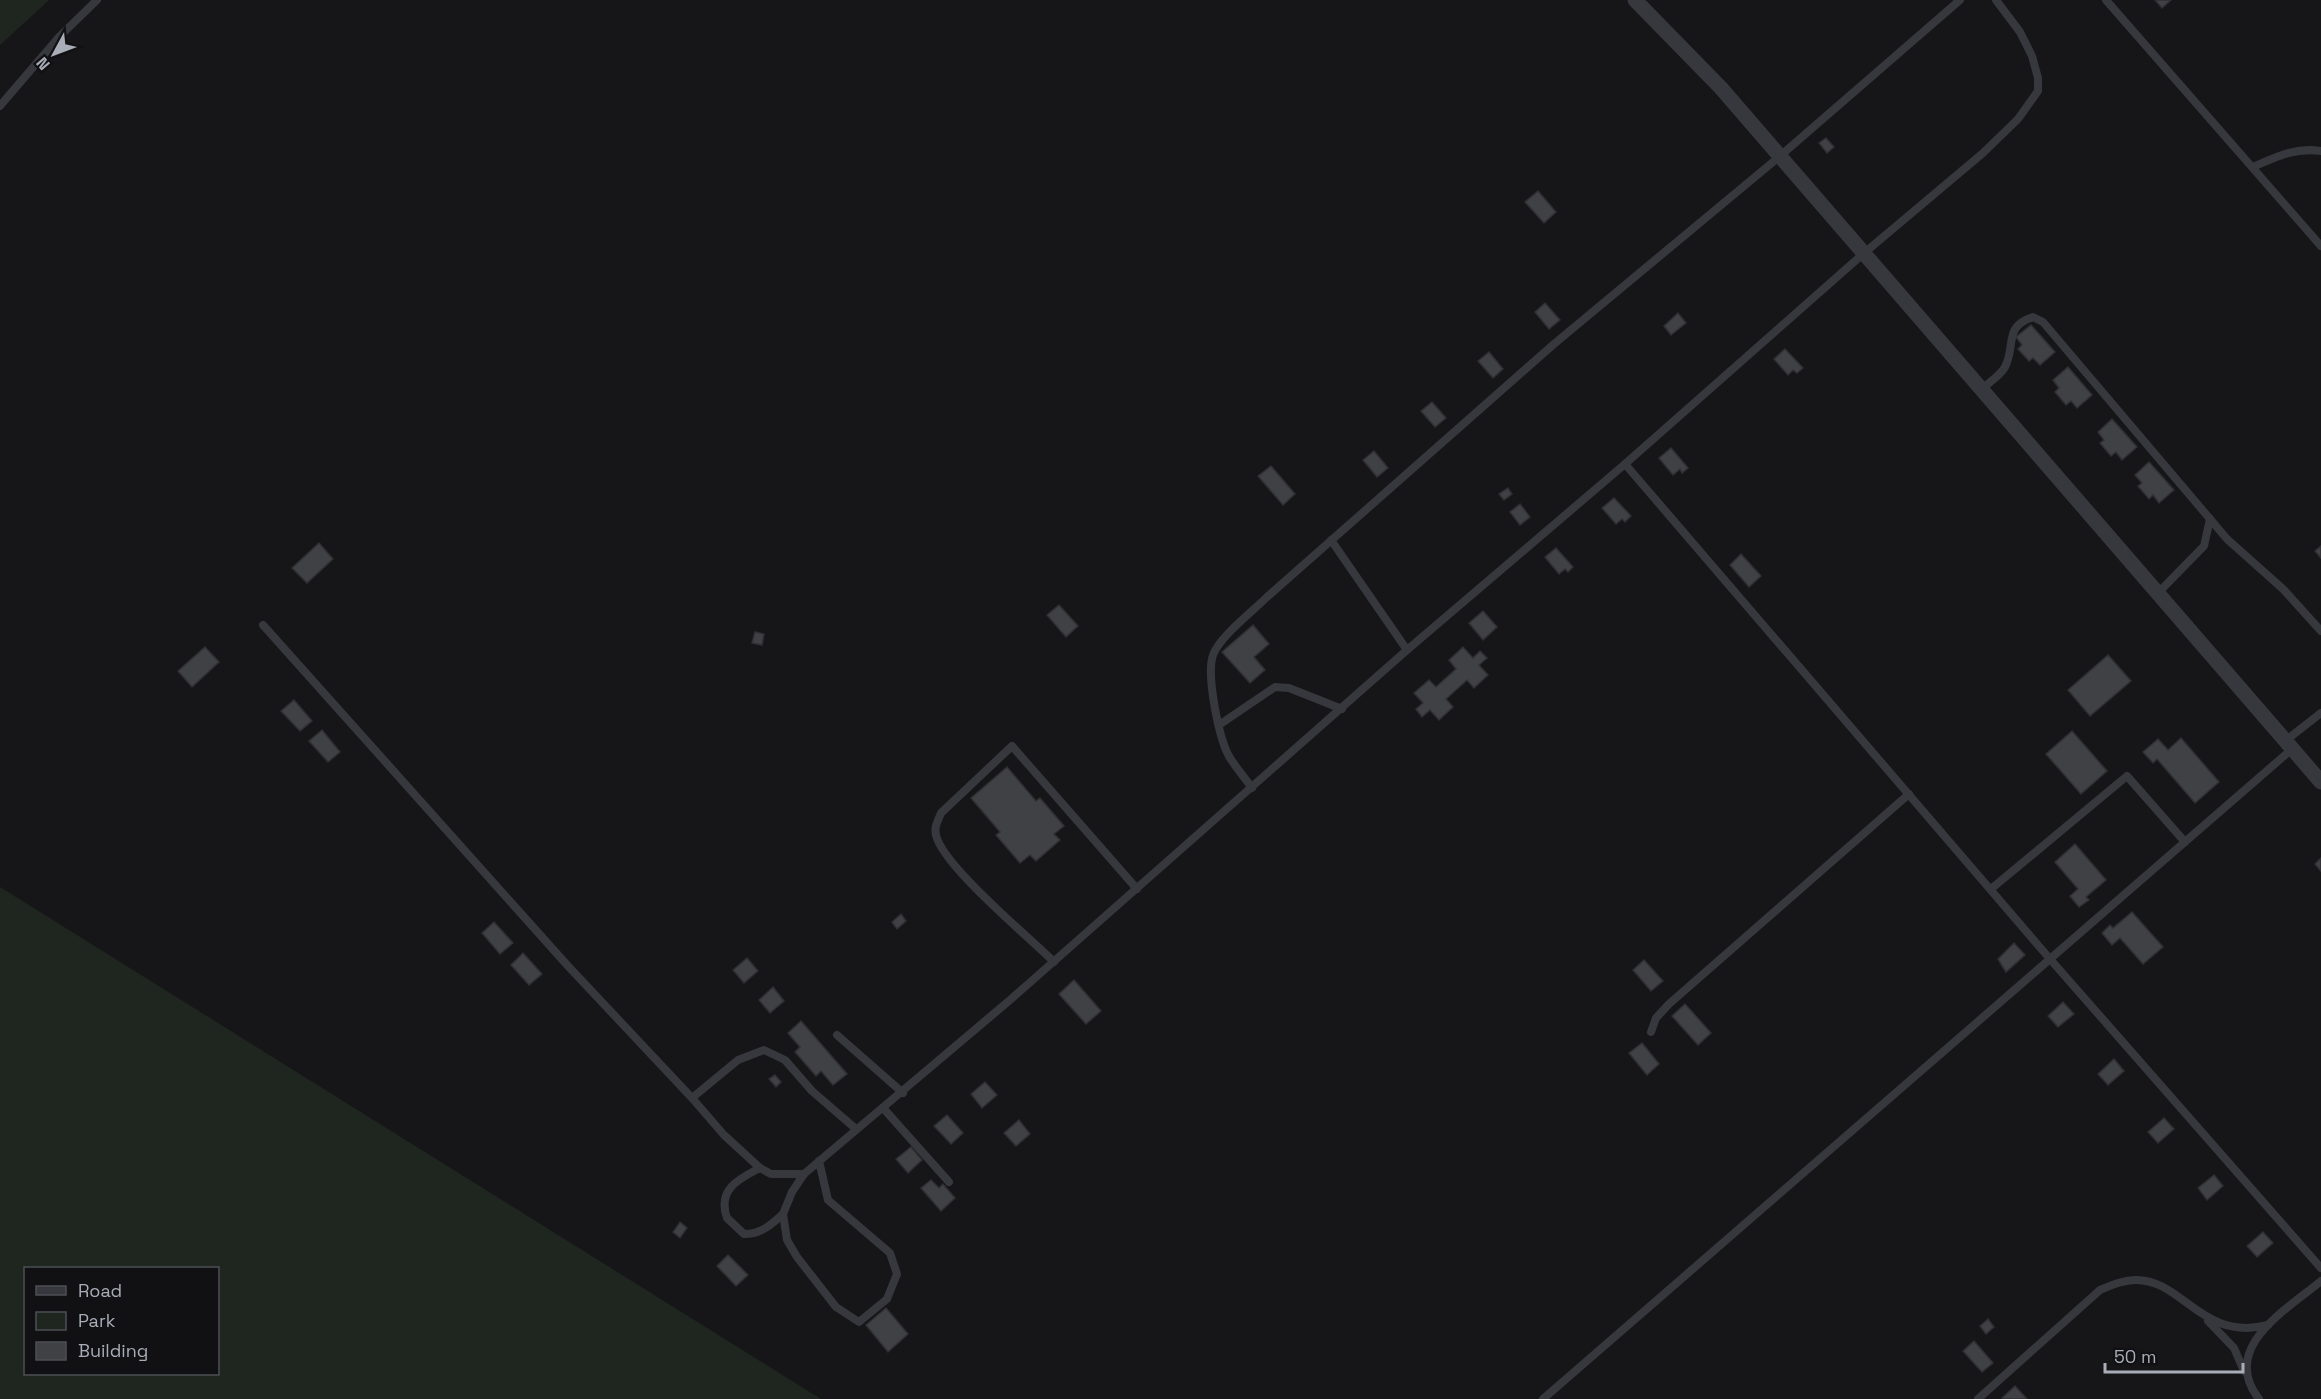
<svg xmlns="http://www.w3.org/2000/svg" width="2321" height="1399" font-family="'Space Grotesk',sans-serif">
	<rect width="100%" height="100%" fill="#161618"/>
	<g fill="#1e261f" fill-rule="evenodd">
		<polygon points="0,0 49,0 0,45"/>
		<path d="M 0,887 L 821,1399 L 0,1399 ZM 26,1268 L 218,1268 L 218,1374 L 26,1374 Z"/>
	</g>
	<g fill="#404145" stroke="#303034" stroke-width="1.5">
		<polygon points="2155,0 2171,0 2162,8"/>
		<polygon points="1826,138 1834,147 1827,153 1819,143"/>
		<polygon points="1538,191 1556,212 1544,223 1525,202"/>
		<polygon points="1545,303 1560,320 1549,329 1535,312"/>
		<polygon points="1678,313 1686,323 1671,335 1664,326"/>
		<polygon points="2031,325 2055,352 2040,365 2033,358 2029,361 2018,349 2022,345 2016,337"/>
		<polygon points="1785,349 1803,368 1797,373 1793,370 1788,375 1774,359"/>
		<polygon points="1489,352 1503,369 1493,378 1478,361"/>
		<polygon points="2068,367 2092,395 2077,408 2071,401 2066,405 2055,392 2059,388 2053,380"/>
		<polygon points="1432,402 1446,418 1435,427 1421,411"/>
		<polygon points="2112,419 2137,447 2122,460 2116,452 2111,456 2100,443 2104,440 2098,432"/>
		<polygon points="1671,448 1688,468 1682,473 1680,469 1673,475 1659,458"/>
		<polygon points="1374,451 1388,468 1377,477 1363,460"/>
		<polygon points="2149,462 2174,490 2159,503 2153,495 2149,499 2138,486 2142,483 2135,475"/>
		<polygon points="1271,466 1295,494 1283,505 1258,476"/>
		<polygon points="1508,488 1512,494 1504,500 1499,494"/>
		<polygon points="1614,498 1631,516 1625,522 1622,519 1616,524 1602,508"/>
		<polygon points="1520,504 1530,517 1520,525 1510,512"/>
		<polygon points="319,543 333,559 307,583 292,568"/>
		<polygon points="2321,546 2321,558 2315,551"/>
		<polygon points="1556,548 1573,567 1568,572 1565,569 1559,574 1545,557"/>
		<polygon points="1741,554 1761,576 1749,587 1730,565"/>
		<polygon points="1059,605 1078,626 1066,637 1047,615"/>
		<polygon points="1483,611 1497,627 1483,640 1469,623"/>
		<polygon points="1253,625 1269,644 1254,657 1265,670 1250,683 1222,652"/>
		<polygon points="755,632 764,634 762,645 752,643"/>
		<polygon points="205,647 219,662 192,687 178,671"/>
		<polygon points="1463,647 1473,658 1480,651 1487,658 1479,665 1488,675 1474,688 1467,680 1446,699 1453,707 1439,720 1430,710 1422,717 1416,709 1423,703 1414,693 1429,680 1436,687 1456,669 1449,660"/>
		<polygon points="2108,655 2131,681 2090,716 2068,690"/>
		<polygon points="294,700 312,721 300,731 281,711"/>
		<polygon points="322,730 340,752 328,762 309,741"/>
		<polygon points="2072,731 2107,771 2081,794 2046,754"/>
		<polygon points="2181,738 2219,782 2195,803 2157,759 2153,763 2143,752 2158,739 2168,750"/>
		<polygon points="1007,767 1036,801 1040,798 1064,826 1054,834 1060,840 1036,861 1030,855 1020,863 996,835 1000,832 971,798"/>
		<polygon points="2075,844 2106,880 2086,897 2089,900 2079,907 2070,896 2078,889 2055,862"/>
		<polygon points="2321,858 2321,871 2315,864"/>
		<polygon points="2132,912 2163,947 2143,964 2120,938 2112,945 2102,933 2110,925 2113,928"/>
		<polygon points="901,914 906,921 897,929 892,922"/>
		<polygon points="494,922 513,943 500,954 482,933"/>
		<polygon points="2014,943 2025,955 2006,972 1998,959"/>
		<polygon points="523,953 542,974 529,985 511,965"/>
		<polygon points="747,958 758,971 744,983 733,970"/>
		<polygon points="1644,960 1663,981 1651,991 1633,970"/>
		<polygon points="1074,980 1101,1011 1086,1024 1059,994"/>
		<polygon points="773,987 784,1001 770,1013 759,1000"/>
		<polygon points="2063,1002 2074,1014 2058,1027 2048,1016"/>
		<polygon points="1685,1004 1711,1033 1698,1045 1672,1016"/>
		<polygon points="801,1021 847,1074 833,1085 821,1071 816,1076 795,1052 800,1047 788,1033"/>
		<polygon points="1642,1043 1659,1064 1647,1075 1629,1053"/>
		<polygon points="2114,1059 2124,1071 2108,1085 2098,1074"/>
		<polygon points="775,1075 781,1082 776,1087 769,1079"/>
		<polygon points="985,1082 997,1095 982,1108 971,1094"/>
		<polygon points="947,1115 963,1133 951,1144 934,1126"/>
		<polygon points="2164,1118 2174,1129 2158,1143 2148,1132"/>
		<polygon points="1019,1120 1030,1134 1016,1146 1004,1133"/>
		<polygon points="911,1147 922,1160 908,1173 896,1159"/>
		<polygon points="2214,1175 2223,1186 2207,1200 2198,1188"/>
		<polygon points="931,1180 939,1188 943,1184 955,1198 941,1211 921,1188"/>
		<polygon points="680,1222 687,1228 680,1238 673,1232"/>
		<polygon points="2263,1232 2273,1243 2257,1257 2247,1246"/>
		<polygon points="728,1255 748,1275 736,1286 717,1266"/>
		<polygon points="886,1308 908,1334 888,1352 866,1325"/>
		<polygon points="1988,1319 1994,1327 1986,1334 1980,1326"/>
		<polygon points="1974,1341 1993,1363 1982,1372 1963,1351"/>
		<polygon points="2015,1386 2027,1399 2004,1399 2002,1398"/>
	</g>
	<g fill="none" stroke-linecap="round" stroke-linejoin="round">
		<g stroke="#37383d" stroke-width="8">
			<polyline points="2106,0 2321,246"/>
			<polyline points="0,106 59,37 97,0"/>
			<path d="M 2253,167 C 2276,157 2295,147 2321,151"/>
			<path d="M 1981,390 C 1988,383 2000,376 2005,367 C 2016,347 2003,326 2033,317 L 2043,322 L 2227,539 L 2283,589 L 2321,631"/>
			<polyline points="1625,464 2050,959 2321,1268"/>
			<polyline points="1331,540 1407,650"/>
			<polyline points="2158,593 2204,546 2210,519"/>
			<polyline points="263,625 568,966 692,1098 724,1135 760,1168 771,1174 804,1174"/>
			<polyline points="1219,725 1275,687 1289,688 1342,709"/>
			<polyline points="2285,741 2321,713"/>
			<path d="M 1252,788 C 1245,778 1237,769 1230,758 C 1219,740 1206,675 1213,655 C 1220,636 1252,612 1267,597 L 1554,344 L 1779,157 L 1960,0"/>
			<polyline points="1991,889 2127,776 2185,842"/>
			<path d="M 1054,962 C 1029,937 942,865 936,835 C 934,826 938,821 941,813 L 1012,746 L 1137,889"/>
			<polyline points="1651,1032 1656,1018 1669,1004 1909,794"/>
			<polyline points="837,1035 903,1093"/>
			<polyline points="692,1098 738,1060 764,1050 785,1060 812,1091 856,1129"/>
			<polyline points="884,1109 949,1182"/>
			<polyline points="819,1161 828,1200 890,1253 897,1274 887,1299 859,1322 836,1307 797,1257 787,1240 783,1214 792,1192 804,1174 1010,1000 1407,650 1625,464 1863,254 1983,153 2018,119 2038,91 2038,78 2032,56 2020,32 1996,0"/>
			<path d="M 760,1168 C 738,1179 717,1190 727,1218 L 744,1234 C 761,1234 771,1225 783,1214"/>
			<polyline points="2208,1321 2234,1348 2244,1371"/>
			<polyline points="1543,1399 2292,749"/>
			<path d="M 1978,1399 L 2100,1290 C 2112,1285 2123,1280 2136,1280 C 2184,1280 2201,1342 2268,1325"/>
			<path d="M 2259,1399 C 2219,1348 2286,1310 2321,1281"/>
		</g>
		<polyline stroke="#37383d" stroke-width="15" points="1635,0 1721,88 2321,782"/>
	</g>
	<rect x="24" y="1267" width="195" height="108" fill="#111113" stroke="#4d4f55" stroke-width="1.5"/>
	<rect x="36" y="1286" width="30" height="9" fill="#37383d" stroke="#4d4f55" stroke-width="1.5"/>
	<text x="78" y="1297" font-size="18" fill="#a8adb8">Road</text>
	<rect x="36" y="1312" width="30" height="18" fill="#1e261f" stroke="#4d4f55" stroke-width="1.5"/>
	<text x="78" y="1327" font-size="18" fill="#a8adb8">Park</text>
	<rect x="36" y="1342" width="30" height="18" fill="#404145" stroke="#4d4f55" stroke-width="1.5"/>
	<text x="78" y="1357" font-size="18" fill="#a8adb8">Building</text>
	<g transform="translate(54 54) rotate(229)" stroke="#111113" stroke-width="4.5" paint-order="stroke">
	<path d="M0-4.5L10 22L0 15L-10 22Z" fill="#a8adb8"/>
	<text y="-9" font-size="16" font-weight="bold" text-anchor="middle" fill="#a8adb8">N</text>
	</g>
	<path d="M2105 1363v9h138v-9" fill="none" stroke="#a8adb8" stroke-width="3"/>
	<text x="2114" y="1363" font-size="18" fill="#a8adb8" stroke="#111113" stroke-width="4.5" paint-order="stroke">50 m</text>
</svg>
